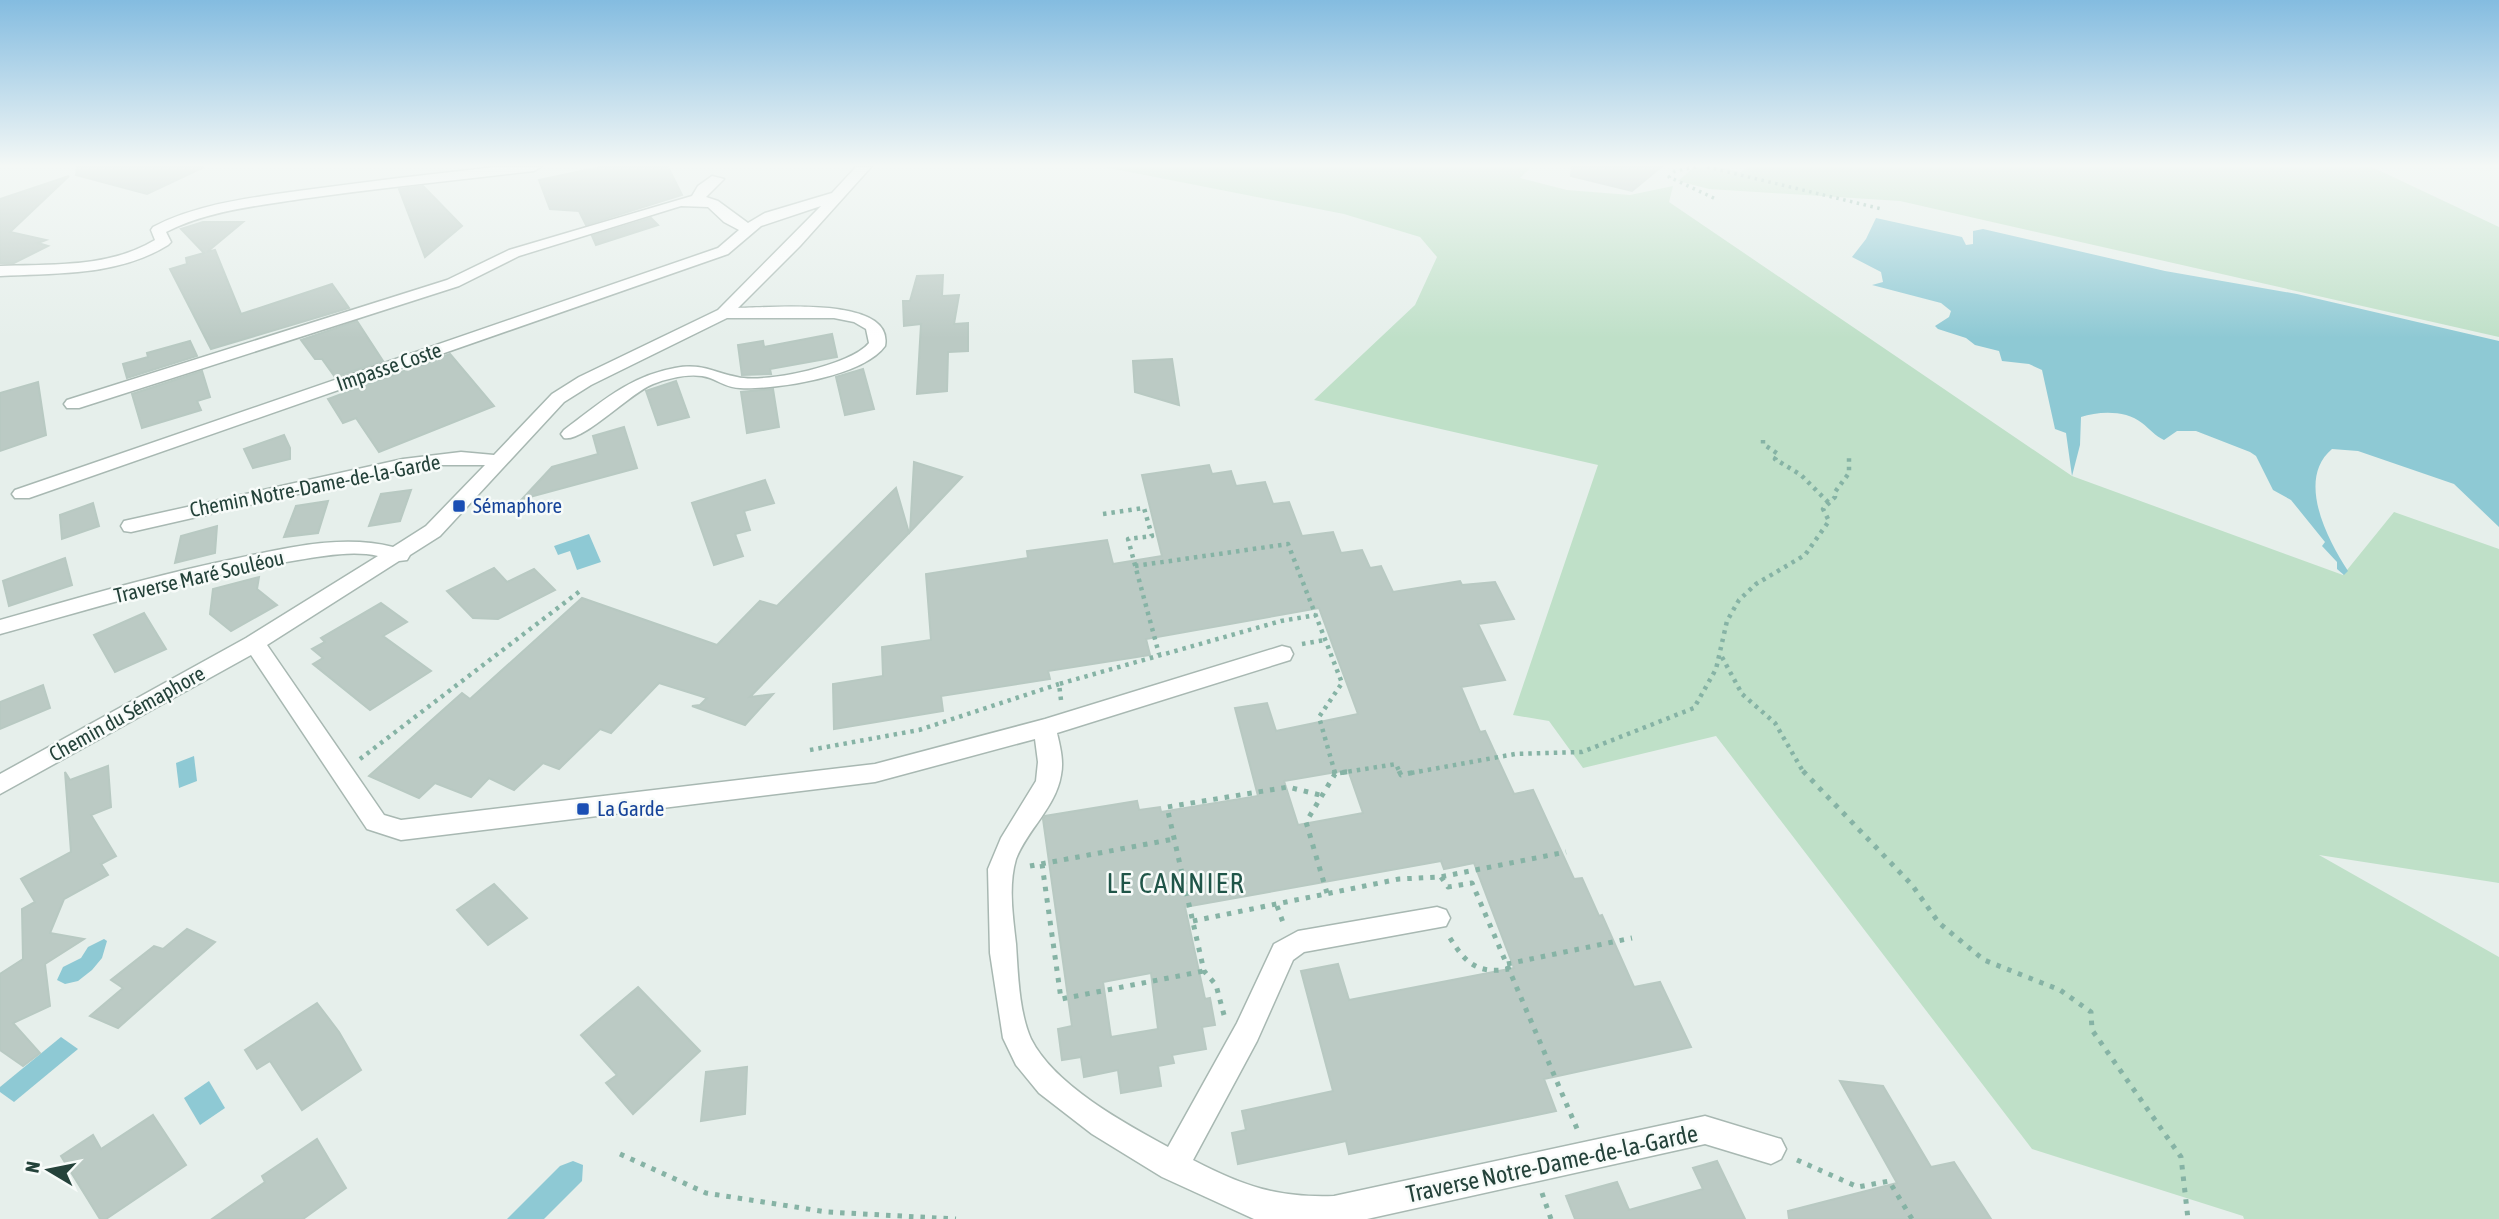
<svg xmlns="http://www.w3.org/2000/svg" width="2499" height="1219" font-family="'Asap Condensed',sans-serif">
	<rect width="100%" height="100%" fill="#e6efeb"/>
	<g fill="#bfe0c8">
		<polygon points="1104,167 1531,167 1520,178 1567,190 1630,195 1673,186 1669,202 2072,476 2343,575 2394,512 2499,549 2499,883 2319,855 2499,957 2499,1219 2244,1219 2243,1216 2032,1149 1716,736 1583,768 1549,721 1513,715 1598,465 1314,400 1415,305 1437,257 1420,237 1344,214"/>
		<polygon points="1694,167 1719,167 1741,172 1747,167 2372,167 2499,227 2499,337 1900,201 1709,189 1678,181"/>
	</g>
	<g fill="#8ec9d4">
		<path d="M 1876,218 L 1962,237 L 1966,245 L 1973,244 L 1973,231 L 1983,229 L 2165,271 L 2297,294 L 2499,341 L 2499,527 L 2454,484 L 2358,451 L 2332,449 C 2296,479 2327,539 2348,571 L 2344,575 L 2337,569 L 2337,562 L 2322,546 L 2325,542 L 2291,500 L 2273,490 L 2256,456 L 2250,452 L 2196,431 L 2177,431 L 2164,440 C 2155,436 2150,429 2142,423 C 2126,410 2099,411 2081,417 L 2080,445 L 2072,476 L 2066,433 L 2055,429 L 2042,370 L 2029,364 L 2002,361 L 1999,351 L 1975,345 L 1966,338 L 1938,329 L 1935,326 L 1949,317 L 1951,311 L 1941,303 L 1872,285 L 1883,282 L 1881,272 L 1852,257 L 1866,239 Z"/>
		<polygon points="589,534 601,562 577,570 570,551 558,555 554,546"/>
		<polygon points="194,756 197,781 179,788 176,763"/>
		<polygon points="104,939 107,941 102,958 92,970 78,981 65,984 57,980 63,967 81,958 88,947"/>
		<polygon points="61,1037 78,1049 14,1102 0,1092 0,1087"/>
		<polygon points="209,1081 225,1108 200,1125 184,1098"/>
		<polygon points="573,1161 583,1165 582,1181 544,1219 507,1219 560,1166"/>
	</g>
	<g fill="#bbcac4" stroke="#b8c9c2" stroke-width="2" fill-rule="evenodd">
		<polygon points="77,167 204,167 147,194 76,175"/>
		<polygon points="600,167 668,167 682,195 586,225 579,211 550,209 539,180"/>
		<polygon points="1572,167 1661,167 1632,191 1571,176"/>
		<polygon points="69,176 10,232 46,240 38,243 48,246 14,263 0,263 0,199"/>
		<polygon points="423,186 462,226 425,257 399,189"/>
		<polygon points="651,218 658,225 596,245 592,236"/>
		<polygon points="203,222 243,222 207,252 215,250 241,314 332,284 349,308 211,349 170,269 187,264 186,258 204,253 181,229"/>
		<polygon points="943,275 942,296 959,295 954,324 968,323 968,351 948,352 947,391 917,394 921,324 904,326 903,301 910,301 917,276"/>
		<polygon points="357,321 383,361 335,377 322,359 315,359 301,340"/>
		<polygon points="832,334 837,357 770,369 771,374 742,375 738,345 763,341 764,347"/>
		<polygon points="190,341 197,356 127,378 123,364 148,357 147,353"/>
		<polygon points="450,354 494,406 379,452 356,418 343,423 328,399"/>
		<polygon points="1172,359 1179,405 1135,392 1133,361"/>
		<polygon points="863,369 874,409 845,415 836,377"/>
		<polygon points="202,371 210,397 197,401 201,410 142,428 132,394"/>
		<polygon points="676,381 689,417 658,425 646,391"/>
		<polygon points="38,382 46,435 0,451 0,393"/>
		<polygon points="773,389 779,427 747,433 741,392"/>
		<polygon points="624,427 637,468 522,499 552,467 598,454 593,436"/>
		<polygon points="284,435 290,448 290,459 253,468 244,449"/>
		<polygon points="914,462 962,477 910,532"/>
		<path d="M 1209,465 L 1212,474 L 1231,471 L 1236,486 L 1265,482 L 1273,504 L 1289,502 L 1302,536 L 1333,532 L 1341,553 L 1362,550 L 1370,568 L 1381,566 L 1393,592 L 1460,581 L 1462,585 L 1495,582 L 1514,619 L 1478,624 L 1505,680 L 1461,687 L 1480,732 L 1485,731 L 1514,794 L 1533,790 L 1574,879 L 1582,878 L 1599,916 L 1602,915 L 1634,987 L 1660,982 L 1691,1047 L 1544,1079 L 1556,1111 L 1349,1154 L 1346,1141 L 1238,1164 L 1232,1133 L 1246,1130 L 1242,1111 L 1333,1091 L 1301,971 L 1338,964 L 1349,1000 L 1514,968 L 1474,863 L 1444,869 L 1441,861 L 1185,907 L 1205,999 L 1210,998 L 1215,1025 L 1202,1027 L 1206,1049 L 1172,1055 L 1174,1063 L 1158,1066 L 1161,1086 L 1121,1093 L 1118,1070 L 1084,1077 L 1081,1057 L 1062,1060 L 1058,1029 L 1072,1026 L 1043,819 L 1045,816 L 1137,801 L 1139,810 L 1160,807 L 1161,812 L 1258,796 L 1235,708 L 1267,703 L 1276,731 L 1358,714 L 1319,608 L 1146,639 L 1150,655 L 1048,671 L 1050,679 L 941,696 L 943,711 L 834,729 L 833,684 L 883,676 L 882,647 L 931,640 L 926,574 L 1028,558 L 1027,551 L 1107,540 L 1113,564 L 1162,556 L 1142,475 ZM 1348,770 L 1363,813 L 1298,825 L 1284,781 ZM 1151,973 L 1158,1029 L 1111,1037 L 1103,982 Z"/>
		<polygon points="765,480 774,503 744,511 750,530 735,534 743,556 714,565 692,503"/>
		<polygon points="896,488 909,533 750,697 773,694 745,725 692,706 700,705 707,698 659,683 611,733 600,729 559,769 543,763 514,790 489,778 471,797 435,783 419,798 369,776 462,693 470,699 582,598 717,645 760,601 777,606"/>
		<polygon points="411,490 400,521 369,526 381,494"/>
		<polygon points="328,501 318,533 284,537 296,506"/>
		<polygon points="93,503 99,526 62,539 60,515"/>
		<polygon points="217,526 215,553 175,563 181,536"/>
		<polygon points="65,558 72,585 9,606 3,581"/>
		<polygon points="494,568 507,582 534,569 555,590 498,619 473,618 447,591"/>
		<polygon points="259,577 257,589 277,605 231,631 210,614 213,589"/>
		<polygon points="381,603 407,622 383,636 431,671 370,710 313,664 323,658 312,649 325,642 321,638"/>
		<polygon points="144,613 166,649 115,672 94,635"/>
		<polygon points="43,685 50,708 0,729 0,702"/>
		<polygon points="108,766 111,807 91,815 116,856 101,864 108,875 64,899 50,933 84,939 45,964 50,1006 13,1023 40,1053 23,1066 0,1050 0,974 23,959 22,909 35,902 21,879 71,852 65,772 70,780"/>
		<polygon points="494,884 527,918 488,945 457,910"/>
		<polygon points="187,929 215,942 118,1028 90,1016 123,988 111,980 154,946 163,949"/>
		<polygon points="638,987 700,1051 633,1114 606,1083 617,1075 581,1035"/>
		<polygon points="317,1003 339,1032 361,1070 302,1110 270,1061 257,1069 245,1050"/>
		<polygon points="747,1067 745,1114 701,1121 706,1072"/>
		<polygon points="1840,1081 1883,1086 1931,1167 1954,1162 1991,1219 1789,1219 1788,1211 1897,1183"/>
		<polygon points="153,1115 186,1165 106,1219 100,1219 61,1156 93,1135 101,1149"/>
		<polygon points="317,1139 346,1188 303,1219 212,1219 265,1182 262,1176"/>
		<polygon points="1717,1161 1745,1219 1575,1219 1566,1196 1617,1182 1629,1210 1703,1189 1693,1168"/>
	</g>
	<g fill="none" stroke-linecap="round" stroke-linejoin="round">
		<g stroke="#a8b8b2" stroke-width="3">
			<g id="minor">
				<path d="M 496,167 L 541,167 L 534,171 C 456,180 378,188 301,199 C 256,206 207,211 166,232 L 171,242 L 168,245 C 118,276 58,273 0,276 L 0,266 C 52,264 109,268 155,240 L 151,230 L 153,227 C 197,204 249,198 298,191 C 364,182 430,174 496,167 Z"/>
				<path d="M 856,167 L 871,167 L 800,246 L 738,308 C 768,308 895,295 885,346 C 864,376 776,390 740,388 C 729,388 720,382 710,378 C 693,372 669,378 653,384 C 630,393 582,443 564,438 L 561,434 L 564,430 C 599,404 629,376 675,368 C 702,363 712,372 737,377 C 764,384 852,365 869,343 L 866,329 L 854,322 L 834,318 L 727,318 L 591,385 L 564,402 L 440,536 L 410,555 L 407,560 L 399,561 L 267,645 L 384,815 L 401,820 L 875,764 L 1045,719 L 1282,646 L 1290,648 L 1293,654 L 1290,660 L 1057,733 C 1060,746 1064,761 1061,775 C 1056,807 1027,830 1016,859 C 1008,886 1013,917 1016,944 C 1018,974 1019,1012 1031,1039 C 1054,1085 1124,1123 1168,1147 L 1237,1023 L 1274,944 L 1298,931 L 1437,907 L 1446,910 L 1450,918 L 1446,926 L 1304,952 L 1293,960 L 1257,1041 L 1193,1160 C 1243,1186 1277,1198 1334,1196 L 1705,1116 L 1781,1139 L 1786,1149 L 1781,1159 L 1771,1164 L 1705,1144 L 1367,1219 L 1254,1219 L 1162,1177 L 1092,1134 L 1039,1093 L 1016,1065 L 1003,1038 L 990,953 L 988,869 L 1001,838 L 1036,781 L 1038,762 L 1035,739 L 875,782 L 401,840 L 367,829 L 251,655 L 0,794 L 0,774 L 246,638 L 378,556 C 353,550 323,556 298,560 C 197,576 98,607 0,634 L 0,620 C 78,598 155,575 234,559 C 286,548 342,534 393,547 L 426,526 L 485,465 L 442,465 L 403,470 L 131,532 L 124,531 L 121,526 L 124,521 L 403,459 L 461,452 L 494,455 L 552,394 L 579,377 L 718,310 L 821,206 L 761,226 L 728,254 L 29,498 L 15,498 L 12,494 L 15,490 L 718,248 L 739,230 L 724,222 L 708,207 L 681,206 L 519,256 L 459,286 L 79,408 L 67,408 L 64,404 L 67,400 L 447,280 L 509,250 L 692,196 L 698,186 L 712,176 L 724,179 L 706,197 L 718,201 L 748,223 L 765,213 L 832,193 Z"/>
			</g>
		</g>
		<g stroke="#86b3a5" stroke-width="3.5" stroke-dasharray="2.5 4.5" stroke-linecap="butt">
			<polyline points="1696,167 1675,171 1669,177 1716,199"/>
			<polyline points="1707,167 1882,209"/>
		</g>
		<g stroke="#86b3a5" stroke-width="4.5" stroke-dasharray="3.5 5" stroke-linecap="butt">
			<polyline points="1763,440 1763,444 1778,454 1775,459 1801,475 1829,503"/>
			<polyline points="1103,514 1144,508 1152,536 1128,539 1159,654"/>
			<polyline points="1135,566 1288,544 1342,683 1319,717 1335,773"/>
			<polyline points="1302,644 1325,640"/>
			<polyline points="1722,657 1742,694 1775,723 1804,773"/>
			<polyline points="1061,700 1059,684 1281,621 1316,615"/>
			<polyline points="810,750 919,730 1059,684"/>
			<polyline points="360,759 580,591"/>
			<polyline points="1340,773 1396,764 1400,773"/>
			<polyline points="1411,773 1515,754 1582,752 1694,708 1716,669 1727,621 1739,600 1756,584 1805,555 1829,521 1823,509 1835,497 1835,492 1849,473 1849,454"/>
		</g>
		<g stroke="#86b3a5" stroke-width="5" stroke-dasharray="4.5 7" stroke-linecap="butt">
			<polyline points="1334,771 1335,774"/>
			<polyline points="1399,771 1401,775 1420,771"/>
			<polyline points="1803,771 1912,885 1939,923 1984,960 2060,990 2091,1012 2092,1030 2181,1157 2188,1219"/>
			<polyline points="1042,864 1061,999 1204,971"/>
			<polyline points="1030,866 1174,839"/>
			<polyline points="1441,877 1448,887 1472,883 1578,1131"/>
			<polyline points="1327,893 1306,822 1335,774 1351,771"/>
			<polyline points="1277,906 1284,925"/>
			<polyline points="1193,921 1399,879 1440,877 1566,852"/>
			<path d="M 1450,938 C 1466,964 1478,974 1509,969"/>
			<polyline points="1507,964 1632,938"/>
			<polyline points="1224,1015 1216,985 1204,971 1167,807 1288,787 1320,795"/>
			<polyline points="620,1154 706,1193 827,1212 956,1219"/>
			<polyline points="1797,1160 1858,1187 1889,1181 1912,1219"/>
			<polyline points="1542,1193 1551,1219"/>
		</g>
		<use href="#minor" fill="#fff" fill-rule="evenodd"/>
	</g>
	<linearGradient id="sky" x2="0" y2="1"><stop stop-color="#84bce0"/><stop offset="0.49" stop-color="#f4f8f6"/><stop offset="1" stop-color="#f4f8f6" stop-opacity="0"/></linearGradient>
	<rect width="2499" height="338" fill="url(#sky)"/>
	<g fill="#1a4fb4" stroke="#f7fbf9" stroke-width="2.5">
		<rect x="452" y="499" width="14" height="14" rx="3.5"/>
		<rect x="576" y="802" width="14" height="14" rx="3.5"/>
	</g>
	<g text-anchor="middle" stroke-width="5" stroke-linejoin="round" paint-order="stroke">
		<g font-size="21" fill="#24423a" stroke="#f7fbf9">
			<text transform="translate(389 367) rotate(-19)" y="7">Impasse Coste</text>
			<text transform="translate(315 486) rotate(-11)" y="7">Chemin Notre-Dame-de-la-Garde</text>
			<text transform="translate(199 577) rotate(-13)" y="7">Traverse Maré Souléou</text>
			<text transform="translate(127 714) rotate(-29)" y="7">Chemin du Sémaphore</text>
		</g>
		<g font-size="21" fill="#164399" stroke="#f7fbf9" text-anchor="start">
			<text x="473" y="513">Sémaphore</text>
			<text x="597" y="816">La Garde</text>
		</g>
		<g font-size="24" fill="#24423a" stroke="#f7fbf9">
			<text transform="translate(1552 1164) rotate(-12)" y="8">Traverse Notre-Dame-de-la-Garde</text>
		</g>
		<g font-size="28" letter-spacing="2" fill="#1f5548" stroke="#f7fbf9">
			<text x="1176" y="893">LE CANNIER</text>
		</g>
	</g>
	<g transform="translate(49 1170) rotate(280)" stroke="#f7fbf9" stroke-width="5" paint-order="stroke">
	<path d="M0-5L12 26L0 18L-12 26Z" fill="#24423a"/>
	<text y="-10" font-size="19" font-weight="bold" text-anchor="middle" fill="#24423a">N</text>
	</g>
</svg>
